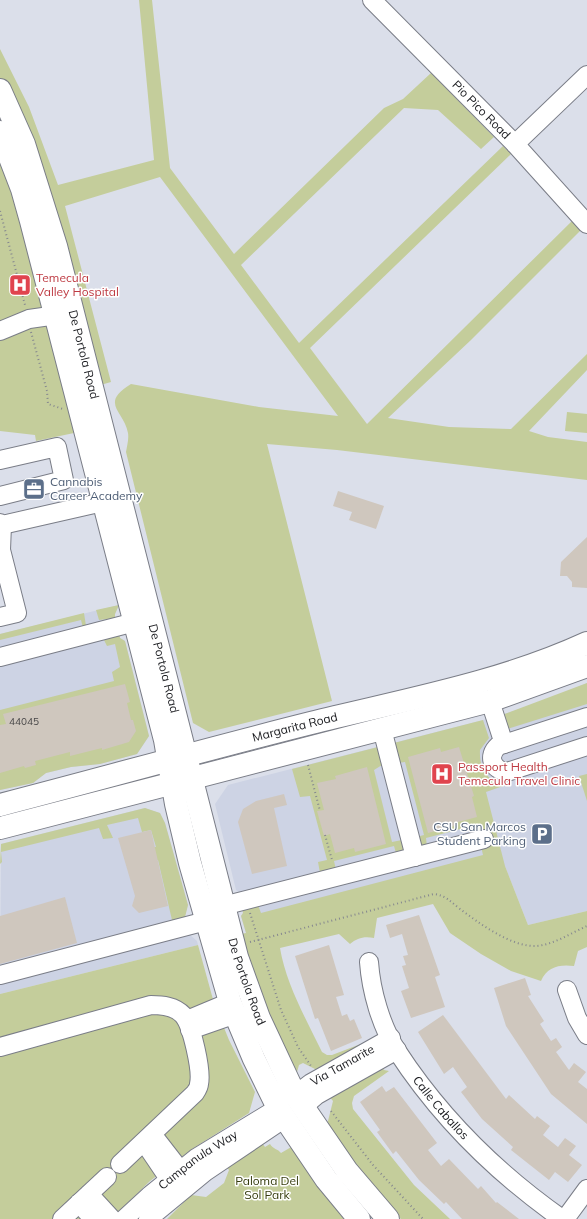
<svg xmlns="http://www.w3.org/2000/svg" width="587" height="1219" font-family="Mulish,sans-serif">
	<rect width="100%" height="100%" fill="#dbdfea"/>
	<g fill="#cdd3e4">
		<polygon points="119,605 115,614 115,618 120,638 125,641 149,736 137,754 100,764 71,767 46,773 33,783 0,790 0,634"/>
		<polygon points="587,683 587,911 528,925 505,866 246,933 241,916 243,913 240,893 236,890 215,804 228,785 495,717 543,701"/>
		<polygon points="145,808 160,813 165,823 188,905 185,916 190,935 197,941 198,945 0,994 1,844"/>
	</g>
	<g fill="#c4cd9b">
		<path d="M 139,0 L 152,0 L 170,168 L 234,254 L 384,108 L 403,99 L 431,73 L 494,137 L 481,149 L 438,110 L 404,108 L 241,265 L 299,343 L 503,146 L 511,154 L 310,348 L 367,424 L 573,220 L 582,229 L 471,340 L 388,418 L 449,427 L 511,429 L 587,354 L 587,370 L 529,431 L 548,437 L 587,442 L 587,480 L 337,450 L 267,444 L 332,701 L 209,732 L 193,723 L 126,452 C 127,446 129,439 128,433 C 124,410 99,404 131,384 L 259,407 L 338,416 L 160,177 L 65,206 L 111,382 L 97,386 L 0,79 L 0,49 L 29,107 L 58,185 L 154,160 Z"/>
		<polygon points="0,154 20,211 43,307 0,323"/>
		<polygon points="44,324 50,326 74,433 36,441 35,435 0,431 0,338 14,332"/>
		<polygon points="567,412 587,414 587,433 565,431"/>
		<polygon points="119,605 115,614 115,618 99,620 96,610"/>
		<polygon points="84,613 86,626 83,628 81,620 0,640 0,634"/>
		<polygon points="119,634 120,638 125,641 149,736 137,754 100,764 71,767 46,773 33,783 0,790 0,710 114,681 112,672 120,667 115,644 107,646 104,640 105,638"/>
		<polygon points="587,683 587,704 507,729 502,715"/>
		<path d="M 483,720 L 489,738 L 480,750 C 479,768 487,782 506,785 L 486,792 L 505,866 L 528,925 L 587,911 L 587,947 L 578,951 L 574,966 C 559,964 547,967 541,981 L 511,971 L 481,954 L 450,933 L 433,904 L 377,918 L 374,938 C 364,936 357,938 350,944 L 339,934 L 280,948 C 286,984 306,1019 322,1052 L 327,1055 L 332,1055 L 366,1042 L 369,1045 L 317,1075 L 315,1069 L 303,1063 L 299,1065 L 297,1072 L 271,1023 L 241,934 L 246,933 L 241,916 L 243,913 L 242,908 L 258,905 L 261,913 L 483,855 L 476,825 L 426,838 L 427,847 L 418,849 L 416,837 L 424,835 L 405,762 L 398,763 L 390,744 Z"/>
		<polygon points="378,747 382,765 374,770 392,842 402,840 404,852 396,853 394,846 334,861 336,870 320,873 318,862 327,860 310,796 300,797 292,769"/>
		<polygon points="587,774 587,801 579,776"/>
		<polygon points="145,808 160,813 165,823 188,905 185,917 172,920 158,860 156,860 153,847 156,847 151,830 142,832 138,818 107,825 113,838 103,839 99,828 1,852 2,862 0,864 1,844"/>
		<polygon points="198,945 214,1003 229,1040 255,1092 249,1113 192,1149 150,1181 111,1219 0,1219 0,994"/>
		<polygon points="381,1066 384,1070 389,1071 354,1096 352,1103 353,1109 414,1185 450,1219 401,1219 390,1209 325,1124 328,1121 333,1101 329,1096"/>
		<path d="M 262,1143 L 265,1147 L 270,1144 C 273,1149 278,1149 281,1153 L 293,1146 L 349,1219 L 167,1219 L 191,1195 L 206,1197 L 224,1183 L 229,1170 L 226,1166 Z"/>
	</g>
	<g fill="#cfc7be">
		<polygon points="338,491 384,506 376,529 349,520 352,512 333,506"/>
		<polygon points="587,537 587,588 572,587 572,582 567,576 560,576 561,562"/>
		<polygon points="125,684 130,702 127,703 131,720 133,720 136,731 129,742 102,750 102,748 70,756 70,752 35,761 36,765 25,768 24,766 0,773 0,725 6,724 3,714"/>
		<polygon points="459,747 474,796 472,797 477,817 458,822 458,825 428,833 408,757 440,748 441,752"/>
		<polygon points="367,767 386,844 355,852 354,848 335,853 330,834 324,836 317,811 324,810 317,783 336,779 335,776"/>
		<polygon points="284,794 287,805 274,808 287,866 252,874 238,822 243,809 256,801"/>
		<polygon points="151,830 168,906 139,913 132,906 135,896 118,838"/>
		<polygon points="65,897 77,943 0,964 0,916"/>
		<polygon points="419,915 440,975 435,977 445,1007 411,1018 401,991 409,988 402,966 406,965 403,956 408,955 402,934 390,938 386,925"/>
		<polygon points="329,945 344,995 336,997 342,1016 347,1014 350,1021 354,1019 362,1038 331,1051 318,1018 315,1019 295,956"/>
		<polygon points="525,978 531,995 528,996 544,1021 540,1024 551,1041 556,1038 562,1047 556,1052 569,1070 574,1063 586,1072 578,1082 587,1089 587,1124 551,1094 506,1026 494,988"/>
		<polygon points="443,1015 506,1099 509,1095 535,1119 537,1116 550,1126 543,1135 558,1147 565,1138 576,1146 569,1155 582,1165 568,1182 555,1172 549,1180 511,1150 513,1147 482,1119 461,1092 467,1087 453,1067 444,1074 418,1032"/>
		<polygon points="382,1086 386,1092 394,1087 437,1143 428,1150 441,1166 449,1159 478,1189 481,1186 496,1203 497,1202 519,1219 462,1219 446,1202 444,1204 419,1180 396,1151 393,1154 377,1132 380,1130 360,1102"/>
	</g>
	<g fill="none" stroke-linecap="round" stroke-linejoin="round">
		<g stroke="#7a7d87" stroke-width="20">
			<g id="minor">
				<path id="s1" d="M 372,0 L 515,144 L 587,224"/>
				<polyline points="515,144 587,75"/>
				<polyline points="0,331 29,319 57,315"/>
				<polyline points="0,460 57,447 64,480 0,496"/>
				<polyline points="0,523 2,525 103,502"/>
				<polyline points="0,617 17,613 1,550 2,525"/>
				<polyline points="0,657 135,622"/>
				<polyline points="490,701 504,744"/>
				<path d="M 587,717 L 498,746 C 487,756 492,770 507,772 L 587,746"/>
				<polyline points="382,729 415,857"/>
				<polyline points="223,906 484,839"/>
				<path id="s2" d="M 369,962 C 371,991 381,1026 397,1051 C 440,1117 498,1174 562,1219"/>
				<polyline points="0,975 206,921"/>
				<polyline points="567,990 577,1018 587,1035"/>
				<polyline points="187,1020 230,1002"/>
				<polyline points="190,1030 236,1014"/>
				<path d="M 0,1047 L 151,1005 C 162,1005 175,1006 183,1015 C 192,1025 202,1071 199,1084 C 199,1087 197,1090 195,1093 L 120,1164"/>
				<path id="s3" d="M 295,1095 L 311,1083 L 391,1038"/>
				<polyline points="303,1107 317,1095 397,1050"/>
				<polyline points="152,1134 180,1170"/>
				<polyline points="144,1142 169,1179"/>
				<polyline points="89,1194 112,1219"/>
				<polyline points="79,1203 93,1219"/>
				<polyline points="62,1219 107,1177"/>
				<path id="s4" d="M 124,1219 L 149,1196 L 196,1158 L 278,1108"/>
				<polyline points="148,1219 205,1172 285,1118"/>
				<polyline points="565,1219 587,1189"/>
			</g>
		</g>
		<g stroke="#7a7d87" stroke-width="24">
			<g id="major">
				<path id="s5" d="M 0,90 L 24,144 L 56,246 L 237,957 L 259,1018 L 295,1095 L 347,1171 L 388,1219"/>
				<polyline points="0,132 22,189 31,221 165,740 176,804 190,863 230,1002 254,1059 278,1108 326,1179 359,1219"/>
				<path id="s6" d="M 0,805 C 104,778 207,749 311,723 C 404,700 500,683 587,643"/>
				<polyline points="0,828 490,701 587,666"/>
			</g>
		</g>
		<g stroke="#85878f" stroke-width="2" stroke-dasharray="1 3" stroke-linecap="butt">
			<polyline points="0,211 25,305"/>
			<polyline points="31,332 47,391 48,404 63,409"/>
			<polyline points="308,765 320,811"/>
			<polyline points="325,835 332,860"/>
			<polyline points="250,913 281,1010 298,1047 311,1066"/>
			<path d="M 250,942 L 434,894 C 445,895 451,902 460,909 C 479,923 511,947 536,946 C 553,945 571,933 587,926"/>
			<polyline points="331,1111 373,1165 423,1219"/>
		</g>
		<use href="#minor" stroke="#fff" stroke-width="18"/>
		<use href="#major" stroke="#fff" stroke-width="22"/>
	</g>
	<defs>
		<g id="hospital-square" transform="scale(1.15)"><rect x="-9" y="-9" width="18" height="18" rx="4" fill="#e0444e" stroke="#fff"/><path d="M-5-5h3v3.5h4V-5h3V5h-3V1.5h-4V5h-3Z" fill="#fff"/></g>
		<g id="office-square" transform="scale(1.15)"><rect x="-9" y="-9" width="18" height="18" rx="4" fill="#5c6f8a" stroke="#fff"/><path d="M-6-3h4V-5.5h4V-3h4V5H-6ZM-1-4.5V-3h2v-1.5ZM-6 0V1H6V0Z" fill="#fff"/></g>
		<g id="parking-square" transform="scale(1.15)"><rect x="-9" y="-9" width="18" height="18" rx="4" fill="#5c6f8a" stroke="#fff"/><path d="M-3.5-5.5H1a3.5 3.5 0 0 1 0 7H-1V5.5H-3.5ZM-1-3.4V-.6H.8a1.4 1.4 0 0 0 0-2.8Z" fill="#fff"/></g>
	</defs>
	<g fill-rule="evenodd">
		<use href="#hospital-square" x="20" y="285"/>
		<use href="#office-square" x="34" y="489"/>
		<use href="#hospital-square" x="442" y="774"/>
		<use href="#parking-square" x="542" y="834"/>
	</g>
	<g text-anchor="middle" stroke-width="3" stroke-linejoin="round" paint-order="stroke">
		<g font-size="10" fill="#474647">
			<text x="24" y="725">44045</text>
		</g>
		<g font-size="12" fill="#1a1b1f" stroke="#fff">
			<text dy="4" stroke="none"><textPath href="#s1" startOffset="155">Pio Pico Road</textPath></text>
			<text dy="4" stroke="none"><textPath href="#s5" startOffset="278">De Portola Road</textPath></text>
			<text dy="4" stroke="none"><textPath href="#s5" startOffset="602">De Portola Road</textPath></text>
			<text dy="4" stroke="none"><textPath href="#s6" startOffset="305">Margarita Road</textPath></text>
			<text dy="4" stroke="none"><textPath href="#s5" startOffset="926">De Portola Road</textPath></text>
			<text dy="4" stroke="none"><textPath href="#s3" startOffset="56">Via Tamarite</textPath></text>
			<text dy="4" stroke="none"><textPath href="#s2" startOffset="166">Calle Caballos</textPath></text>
			<text dy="4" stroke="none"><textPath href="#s4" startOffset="95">Campanula Way</textPath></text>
		</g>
		<g font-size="12" fill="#be3a42" stroke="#fff" text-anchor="start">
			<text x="36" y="282">Temecula<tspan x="36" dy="14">Valley Hospital</tspan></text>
			<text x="458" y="771">Passport Health<tspan x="458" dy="14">Temecula Travel Clinic</tspan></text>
		</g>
		<g font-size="12" fill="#4e5e75" stroke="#fff" text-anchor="start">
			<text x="50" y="486">Cannabis<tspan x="50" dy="14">Career Academy</tspan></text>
			<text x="526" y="831" text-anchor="end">CSU San Marcos<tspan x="526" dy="14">Student Parking</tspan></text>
		</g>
		<g font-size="12" fill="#363c0e" stroke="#fff">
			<text x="267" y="1185">Paloma Del<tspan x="267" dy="14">Sol Park</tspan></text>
		</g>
	</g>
</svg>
